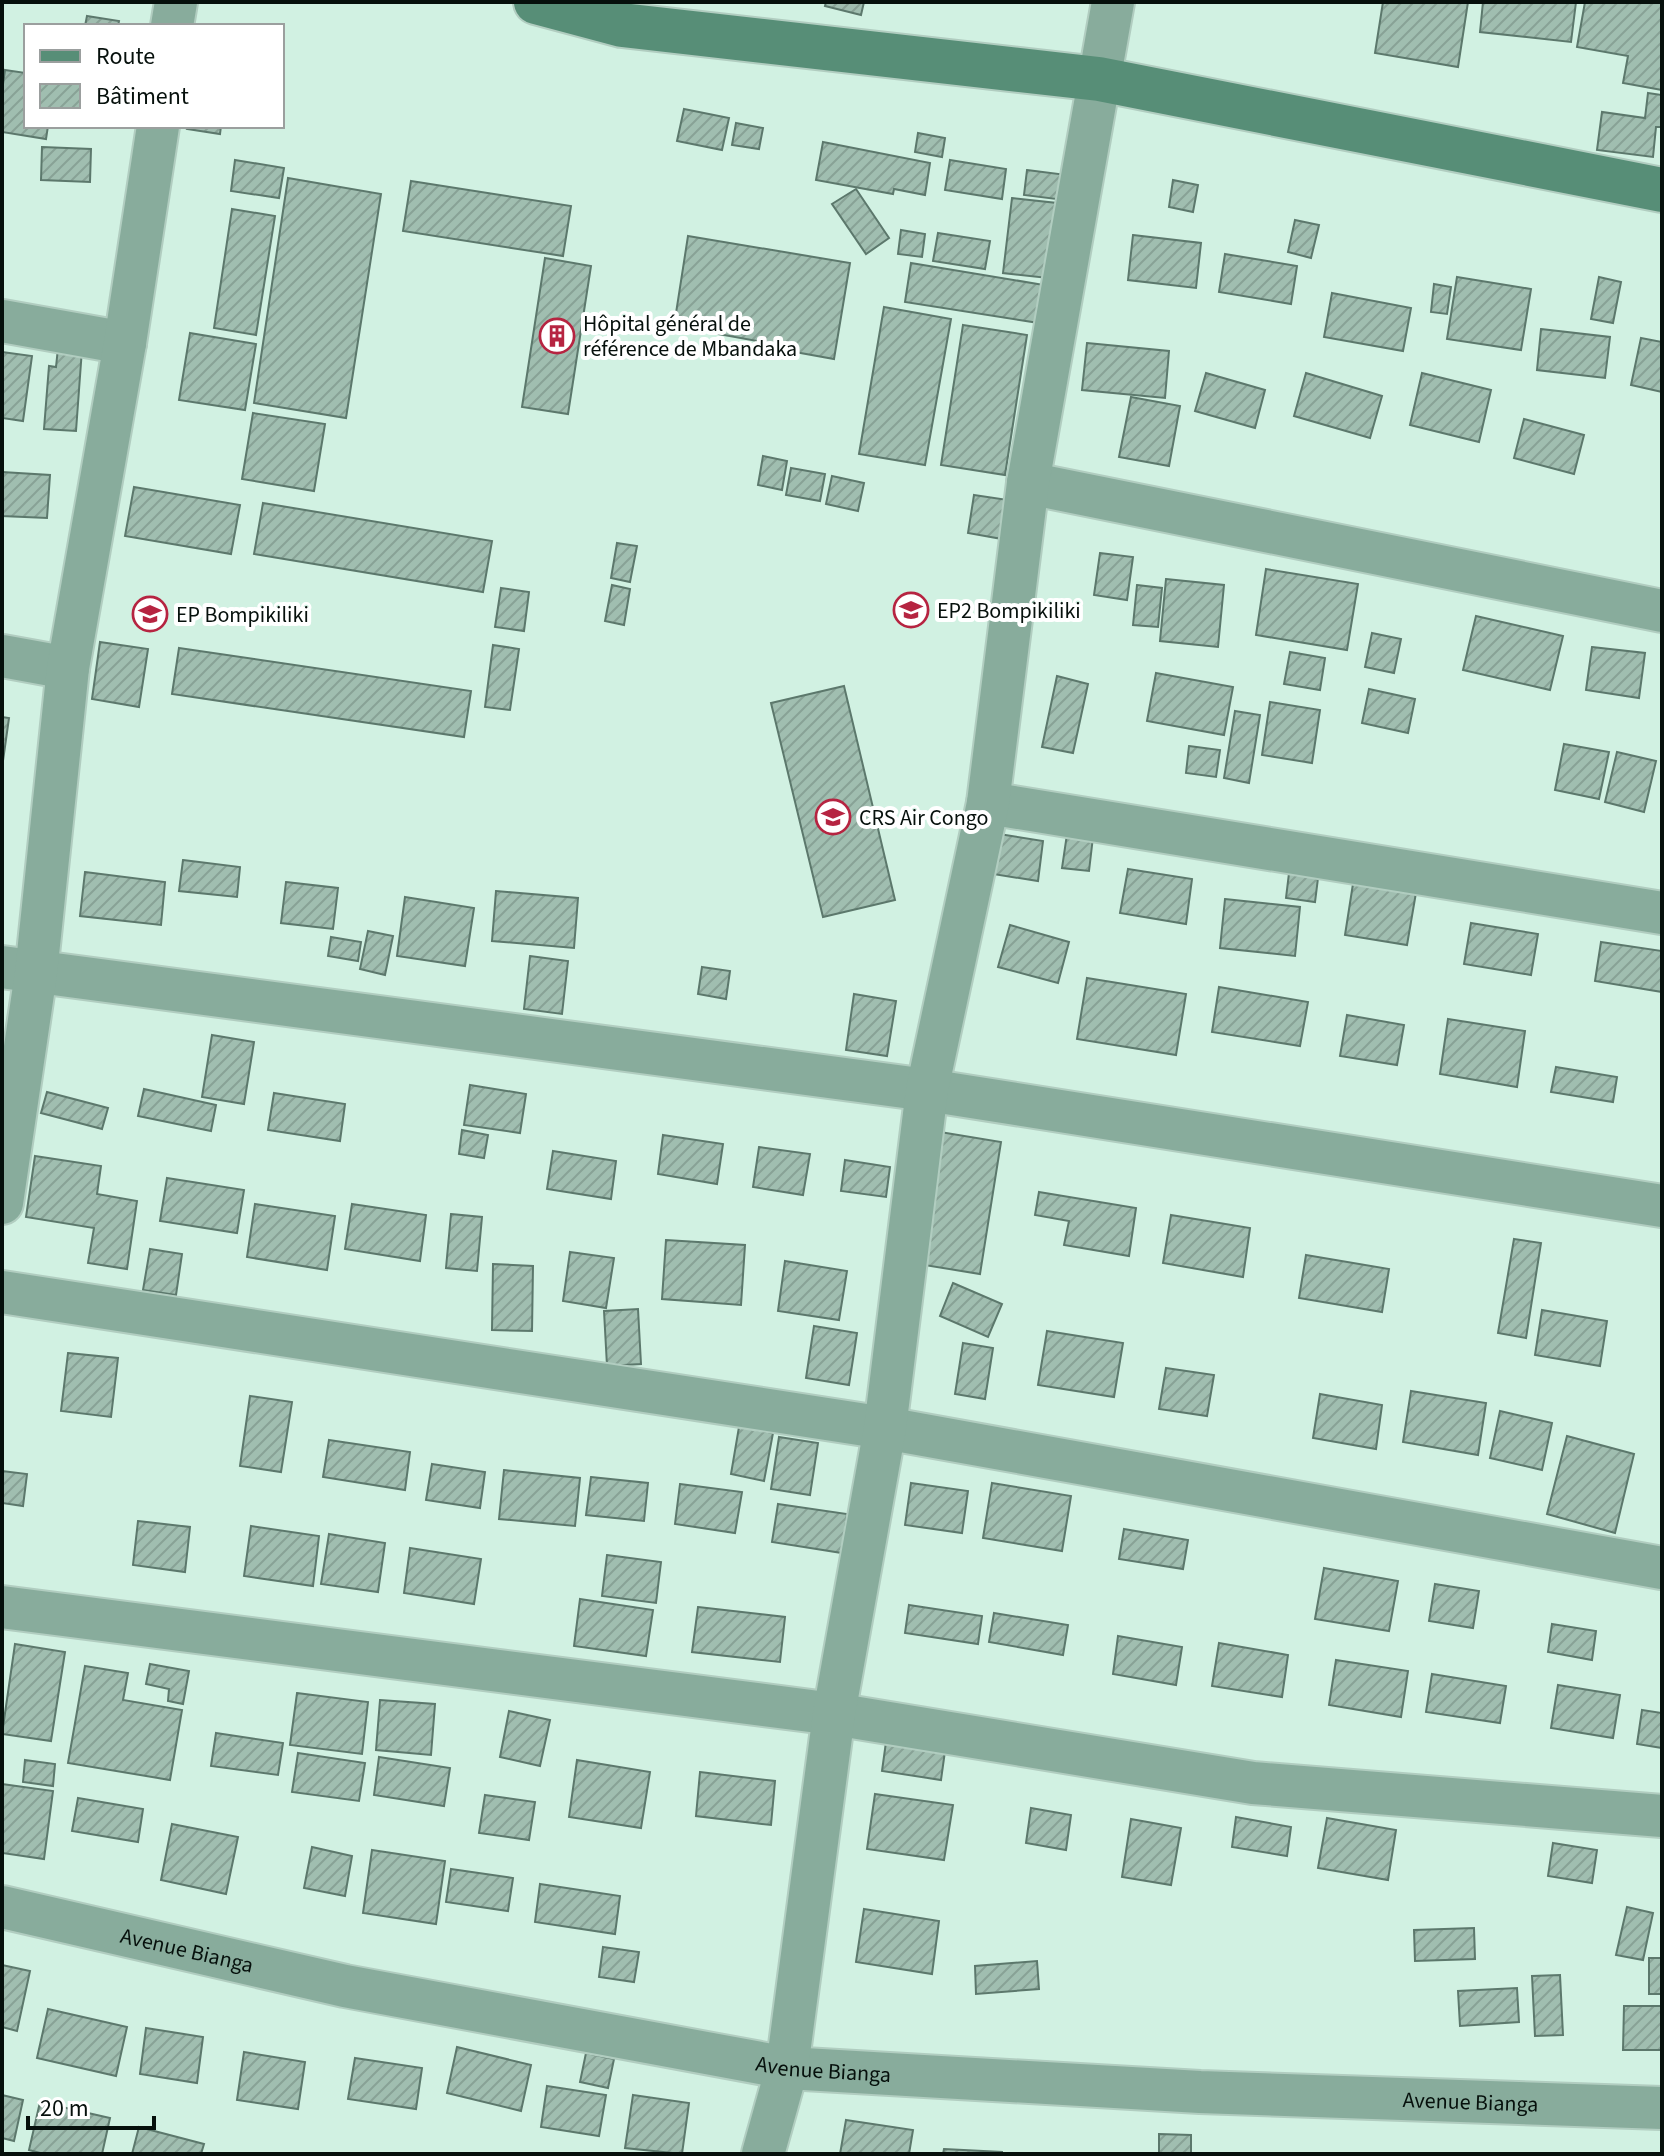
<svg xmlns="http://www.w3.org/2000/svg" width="1664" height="2156" font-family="'Source Sans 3',sans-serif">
	<defs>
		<pattern id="building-hatch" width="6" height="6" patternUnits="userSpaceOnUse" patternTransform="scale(2)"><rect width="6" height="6" fill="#a0beb0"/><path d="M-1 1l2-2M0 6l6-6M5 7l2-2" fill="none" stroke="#88a296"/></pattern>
	</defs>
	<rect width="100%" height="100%" fill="#d1f1e2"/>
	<g fill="url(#building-hatch)" stroke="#5c786c" stroke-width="2">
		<polygon points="826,2 864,2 861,15 825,6"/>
		<polygon points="1383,2 1468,2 1458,67 1375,53"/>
		<polygon points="1483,2 1576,2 1571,42 1480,32"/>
		<polygon points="1585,2 1662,2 1662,90 1623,83 1628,56 1577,47"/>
		<polygon points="87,16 119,21 118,26 85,26"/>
		<polygon points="5,70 26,73 26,126 48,126 46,139 2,132 2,91"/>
		<polygon points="1648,93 1662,95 1662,127 1656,127 1653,157 1597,150 1602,112 1645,118"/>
		<polygon points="684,109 729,118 722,150 677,141"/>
		<polygon points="736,123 763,128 759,149 732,145"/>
		<polygon points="188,126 221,126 220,134 187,129"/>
		<polygon points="918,133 945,138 942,157 915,152"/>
		<polygon points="823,142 930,163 925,195 894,189 893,194 816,180"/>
		<polygon points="42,147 91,149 90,182 41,180"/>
		<polygon points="235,160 284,168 279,198 231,191"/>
		<polygon points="950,160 1006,169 1002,199 945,190"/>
		<polygon points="1027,170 1067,175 1064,200 1024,195"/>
		<polygon points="288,178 381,194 346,418 254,403"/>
		<polygon points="1173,180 1198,185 1193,212 1169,207"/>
		<polygon points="411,181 571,206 563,256 403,231"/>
		<polygon points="856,189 889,238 866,254 832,204"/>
		<polygon points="1012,198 1066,204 1057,279 1003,273"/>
		<polygon points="232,209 275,216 256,335 214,328"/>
		<polygon points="1295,220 1319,225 1311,258 1288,252"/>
		<polygon points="901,230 925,234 922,257 898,254"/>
		<polygon points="938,233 990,241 985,269 933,261"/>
		<polygon points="1133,235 1201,243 1196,288 1128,280"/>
		<polygon points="688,236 850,263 834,359 767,347 768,343 674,326"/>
		<polygon points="1225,254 1297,266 1291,304 1219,292"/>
		<polygon points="545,258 591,266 568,414 522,407"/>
		<polygon points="911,263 1044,285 1039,323 905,302"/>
		<polygon points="1457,277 1531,289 1521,350 1447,339"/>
		<polygon points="1599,277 1621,282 1613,323 1591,319"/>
		<polygon points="1434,284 1451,287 1447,314 1431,312"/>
		<polygon points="1332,293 1411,308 1403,351 1324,337"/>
		<polygon points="884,307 951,319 925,465 859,454"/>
		<polygon points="963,325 1027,335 1005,475 941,465"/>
		<polygon points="1541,329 1610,337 1605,378 1537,370"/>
		<polygon points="190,333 256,344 245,410 179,400"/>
		<polygon points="1641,338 1662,342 1662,392 1631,385"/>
		<polygon points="1087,343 1169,351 1165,398 1082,390"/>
		<polygon points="58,348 82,349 76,431 44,429 49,366 56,367"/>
		<polygon points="2,352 32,356 23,421 2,418"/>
		<polygon points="1206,373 1265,390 1255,428 1195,411"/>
		<polygon points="1306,373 1382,396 1370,438 1294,416"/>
		<polygon points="1422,373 1491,390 1479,442 1410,425"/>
		<polygon points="1131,397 1180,406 1169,466 1119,457"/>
		<polygon points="253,413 325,424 314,491 242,479"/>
		<polygon points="1524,419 1584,435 1574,474 1514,458"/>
		<polygon points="763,456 787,461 782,490 758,485"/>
		<polygon points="791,468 825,474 820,501 786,495"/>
		<polygon points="2,472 50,475 47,518 2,516"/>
		<polygon points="832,476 864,483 858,511 826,504"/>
		<polygon points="134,487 240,505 231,554 125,536"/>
		<polygon points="974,495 1008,500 1002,539 968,533"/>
		<polygon points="263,503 492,541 483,592 254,554"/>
		<polygon points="617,543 637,546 630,582 611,578"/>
		<polygon points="1100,553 1133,557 1127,600 1094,595"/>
		<polygon points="1266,569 1358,584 1347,650 1256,635"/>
		<polygon points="1166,579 1224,585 1218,647 1160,641"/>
		<polygon points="612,585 630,589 624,625 605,621"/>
		<polygon points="1137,585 1162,588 1158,627 1133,625"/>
		<polygon points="501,588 529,592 524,631 495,627"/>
		<polygon points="1476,616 1563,636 1550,690 1463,670"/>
		<polygon points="1372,633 1401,639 1394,673 1365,667"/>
		<polygon points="100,642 148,649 139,707 92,699"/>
		<polygon points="493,645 519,649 510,710 485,707"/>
		<polygon points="1592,647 1645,653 1639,698 1586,690"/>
		<polygon points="179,648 471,691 464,737 172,694"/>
		<polygon points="1290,652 1325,658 1320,690 1284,684"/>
		<polygon points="1156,673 1233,687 1224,735 1147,721"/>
		<polygon points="1057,676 1088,684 1073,753 1042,747"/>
		<polygon points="844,686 895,900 823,917 771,703"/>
		<polygon points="1369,689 1415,699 1408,733 1362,723"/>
		<polygon points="1270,702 1320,710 1312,763 1262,755"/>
		<polygon points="1235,711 1260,715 1249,783 1224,778"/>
		<polygon points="2,717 9,718 2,768"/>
		<polygon points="1564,744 1609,752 1599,799 1555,790"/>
		<polygon points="1189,746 1220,750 1216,777 1186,773"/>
		<polygon points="1617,752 1656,761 1644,812 1605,802"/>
		<polygon points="999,834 1043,841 1038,881 993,874"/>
		<polygon points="1067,834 1093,837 1089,871 1062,868"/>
		<polygon points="183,860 240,867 237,897 179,891"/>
		<polygon points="1290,865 1319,870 1315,902 1286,898"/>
		<polygon points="1128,869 1192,879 1186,924 1120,913"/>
		<polygon points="1355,871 1418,881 1407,945 1345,935"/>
		<polygon points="85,872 165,882 161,925 80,916"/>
		<polygon points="286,882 338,888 333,929 281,923"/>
		<polygon points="496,891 578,898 574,948 492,941"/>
		<polygon points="405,897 474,908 465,966 397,956"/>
		<polygon points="1225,899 1300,907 1295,956 1220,948"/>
		<polygon points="1471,923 1538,934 1531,975 1464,964"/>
		<polygon points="1010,925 1069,942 1058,983 998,967"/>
		<polygon points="368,931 393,936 385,975 360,969"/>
		<polygon points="331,937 361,942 358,961 328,956"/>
		<polygon points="1601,942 1662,951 1662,992 1595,981"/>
		<polygon points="530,956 568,961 562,1014 524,1009"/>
		<polygon points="702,967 730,971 726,999 698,994"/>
		<polygon points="1087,978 1186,994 1176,1055 1077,1039"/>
		<polygon points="1219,987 1308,1002 1300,1046 1212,1032"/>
		<polygon points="854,994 896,1001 887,1056 846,1050"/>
		<polygon points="1347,1015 1404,1025 1397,1065 1340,1056"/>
		<polygon points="1448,1019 1525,1031 1517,1087 1440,1074"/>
		<polygon points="212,1035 254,1042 244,1104 202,1097"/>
		<polygon points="1556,1067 1617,1077 1613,1102 1551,1092"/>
		<polygon points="470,1085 526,1094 520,1133 464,1125"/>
		<polygon points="144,1089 216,1105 211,1131 138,1116"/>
		<polygon points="47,1092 108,1108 102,1129 41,1113"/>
		<polygon points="274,1093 345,1104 340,1141 268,1130"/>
		<polygon points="462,1130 488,1135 484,1158 459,1154"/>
		<polygon points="934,1131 1001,1142 980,1274 912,1263"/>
		<polygon points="663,1135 723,1144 717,1184 658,1174"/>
		<polygon points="759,1147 810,1154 803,1195 753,1187"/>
		<polygon points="553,1151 616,1161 611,1199 547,1189"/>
		<polygon points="35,1156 101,1166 97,1194 137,1201 127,1269 88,1263 94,1228 26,1217"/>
		<polygon points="845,1160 890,1167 886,1197 841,1191"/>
		<polygon points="167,1178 244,1190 237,1233 160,1221"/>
		<polygon points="1039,1192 1136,1208 1129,1256 1064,1245 1069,1221 1035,1215"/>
		<polygon points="255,1204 335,1216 327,1270 247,1257"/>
		<polygon points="352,1204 426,1215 420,1261 345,1249"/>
		<polygon points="451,1214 482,1217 477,1271 446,1268"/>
		<polygon points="1171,1215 1250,1228 1243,1277 1163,1263"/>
		<polygon points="1514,1239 1541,1243 1526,1338 1498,1333"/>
		<polygon points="666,1240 745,1245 741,1305 662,1299"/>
		<polygon points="150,1249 182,1254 176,1295 143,1290"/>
		<polygon points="570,1252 614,1258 606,1308 563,1301"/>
		<polygon points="1306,1255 1389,1269 1382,1312 1299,1298"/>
		<polygon points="785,1261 847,1271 839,1320 778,1311"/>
		<polygon points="493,1264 533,1266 532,1331 492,1330"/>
		<polygon points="953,1283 1002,1304 988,1337 940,1316"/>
		<polygon points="638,1309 641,1364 607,1366 604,1311"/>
		<polygon points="1542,1310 1607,1321 1600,1366 1535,1355"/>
		<polygon points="814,1326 857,1333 849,1385 806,1378"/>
		<polygon points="1047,1331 1123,1343 1114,1397 1038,1385"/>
		<polygon points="963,1343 993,1348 985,1399 955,1394"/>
		<polygon points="68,1353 118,1358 111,1417 61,1411"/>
		<polygon points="1166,1368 1214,1375 1207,1416 1159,1409"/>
		<polygon points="1411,1391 1486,1403 1478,1455 1403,1442"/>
		<polygon points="1320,1394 1382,1405 1376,1449 1313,1438"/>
		<polygon points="250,1396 292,1402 281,1472 240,1466"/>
		<polygon points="1500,1411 1552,1423 1542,1470 1490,1458"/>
		<polygon points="739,1427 773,1433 764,1481 731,1474"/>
		<polygon points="1567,1436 1634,1454 1615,1533 1547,1514"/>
		<polygon points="779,1437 818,1443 810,1495 771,1489"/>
		<polygon points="329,1440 410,1452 405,1490 323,1477"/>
		<polygon points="432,1464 485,1472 480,1508 426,1500"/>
		<polygon points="504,1470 580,1478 575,1526 499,1519"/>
		<polygon points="2,1471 27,1474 23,1506 2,1503"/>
		<polygon points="591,1477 648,1483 644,1521 586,1515"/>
		<polygon points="911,1483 968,1491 962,1533 905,1525"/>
		<polygon points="992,1483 1071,1496 1062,1551 983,1538"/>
		<polygon points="680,1484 742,1492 735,1533 675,1524"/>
		<polygon points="778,1504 847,1514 842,1553 772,1542"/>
		<polygon points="138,1521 190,1527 185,1572 133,1565"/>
		<polygon points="251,1526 319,1536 313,1586 244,1576"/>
		<polygon points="1124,1529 1188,1540 1183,1569 1119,1559"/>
		<polygon points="329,1534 385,1543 378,1592 321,1584"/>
		<polygon points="410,1548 481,1559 474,1604 404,1593"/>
		<polygon points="607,1555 661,1562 656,1603 602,1596"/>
		<polygon points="1324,1568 1398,1581 1389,1631 1315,1619"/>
		<polygon points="1435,1584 1479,1591 1473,1628 1429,1621"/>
		<polygon points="580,1599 653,1610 646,1656 574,1646"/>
		<polygon points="909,1605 982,1616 978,1644 905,1633"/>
		<polygon points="698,1607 785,1617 780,1662 692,1652"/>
		<polygon points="994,1613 1068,1625 1063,1655 989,1642"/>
		<polygon points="1552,1624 1596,1631 1592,1660 1548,1652"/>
		<polygon points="1118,1636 1182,1647 1176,1685 1113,1674"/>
		<polygon points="1219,1643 1288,1655 1282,1697 1212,1686"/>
		<polygon points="15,1644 65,1652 51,1741 2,1734"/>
		<polygon points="1336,1660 1408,1671 1401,1717 1329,1705"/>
		<polygon points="150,1664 189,1671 183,1704 168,1701 169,1689 146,1684"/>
		<polygon points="85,1666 128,1673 123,1700 182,1710 170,1780 68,1763"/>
		<polygon points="1432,1674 1506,1686 1500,1723 1426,1712"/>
		<polygon points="1558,1685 1620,1695 1613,1738 1551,1728"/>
		<polygon points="297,1693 368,1702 362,1754 290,1745"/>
		<polygon points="380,1700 435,1704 431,1755 376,1750"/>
		<polygon points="1642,1710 1662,1713 1662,1748 1637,1744"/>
		<polygon points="509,1711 550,1720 540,1766 500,1757"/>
		<polygon points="216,1733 283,1743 278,1775 211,1766"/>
		<polygon points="886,1742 945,1751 941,1780 882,1771"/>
		<polygon points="298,1753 365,1763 359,1801 292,1792"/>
		<polygon points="379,1757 450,1768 444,1806 374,1795"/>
		<polygon points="25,1760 55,1764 53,1786 23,1782"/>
		<polygon points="577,1760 650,1772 641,1828 569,1817"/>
		<polygon points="700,1772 775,1781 771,1825 696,1816"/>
		<polygon points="2,1784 53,1791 44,1859 2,1853"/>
		<polygon points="875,1794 953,1805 944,1860 867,1849"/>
		<polygon points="485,1795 535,1802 529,1840 479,1833"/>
		<polygon points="78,1798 143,1809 138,1842 72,1831"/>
		<polygon points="1031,1808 1071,1815 1066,1850 1026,1843"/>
		<polygon points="1236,1817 1291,1827 1287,1856 1232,1847"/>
		<polygon points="1327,1818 1396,1830 1388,1880 1318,1868"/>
		<polygon points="1131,1819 1181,1828 1171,1885 1122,1877"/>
		<polygon points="172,1824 238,1837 226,1894 161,1880"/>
		<polygon points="1553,1843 1597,1850 1592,1883 1548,1876"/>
		<polygon points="312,1847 352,1856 345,1896 304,1888"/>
		<polygon points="372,1850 445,1861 436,1924 363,1913"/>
		<polygon points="451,1869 513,1878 508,1911 446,1902"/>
		<polygon points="540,1884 620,1896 615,1934 535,1922"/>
		<polygon points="1627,1907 1653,1913 1643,1960 1616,1955"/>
		<polygon points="864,1909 939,1921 932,1974 856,1962"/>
		<polygon points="1474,1928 1475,1959 1415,1961 1414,1930"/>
		<polygon points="603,1947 639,1952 634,1982 599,1977"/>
		<rect x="1649" y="1958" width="13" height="36"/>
		<polygon points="1037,1961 1039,1989 976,1994 975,1966"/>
		<polygon points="2,1965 30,1971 17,2031 2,2027"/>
		<polygon points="1560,1975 1563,2035 1535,2036 1532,1976"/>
		<polygon points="1517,1988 1519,2022 1460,2026 1458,1991"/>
		<polygon points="1624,2006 1662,2006 1662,2050 1623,2050"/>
		<polygon points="48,2009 127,2027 116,2076 37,2058"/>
		<polygon points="146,2028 203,2037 197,2083 140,2074"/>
		<polygon points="457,2047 531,2065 521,2111 447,2093"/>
		<polygon points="244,2052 305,2062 298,2109 237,2100"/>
		<polygon points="586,2053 614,2059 608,2088 580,2082"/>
		<polygon points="355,2058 422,2068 416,2109 348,2099"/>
		<polygon points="547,2086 606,2095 599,2136 541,2127"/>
		<polygon points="2,2095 23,2100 14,2141 2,2138"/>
		<polygon points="633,2095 689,2103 682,2154 625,2148"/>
		<polygon points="40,2102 110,2118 102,2154 44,2154 29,2150"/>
		<polygon points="846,2120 913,2130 909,2154 840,2154"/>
		<polygon points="139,2127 204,2144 201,2154 132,2154"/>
		<polygon points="1159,2134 1191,2135 1191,2154 1159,2154"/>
		<polygon points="944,2149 1002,2152 1002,2154 943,2154"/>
	</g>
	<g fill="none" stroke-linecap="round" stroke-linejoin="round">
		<g stroke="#b1cdc0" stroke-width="46">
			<g id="street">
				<polyline points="172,26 176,2"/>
				<polyline points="2,321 125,343"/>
				<polyline points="1028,483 1662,611"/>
				<polyline points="2,656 68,668"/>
				<polyline points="988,803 1662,913"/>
				<polyline points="2,967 927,1090 1662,1206"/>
				<polyline points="2,1203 36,973 68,668 125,343 158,126"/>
				<polyline points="2,1292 885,1428 1662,1568"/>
				<polyline points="2,1607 834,1714 1253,1783 1662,1816"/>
				<path id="s1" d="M 2,1907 L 345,1986 L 787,2068 L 1200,2092 L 1662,2108"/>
				<polyline points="763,2154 787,2068 834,1714 885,1428 927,1090 988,803 1028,483 1113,2"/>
			</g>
		</g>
		<g stroke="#b1cdc0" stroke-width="48">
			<polyline id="secondary" points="536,2 622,25 1099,79 1662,190"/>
		</g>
		<use href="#street" stroke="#88ac9c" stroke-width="42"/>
		<use href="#secondary" stroke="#578e77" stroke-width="44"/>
	</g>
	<defs>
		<g id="building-ring" transform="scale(1.8)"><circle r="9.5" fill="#fff" stroke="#b62441" stroke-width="1.5"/><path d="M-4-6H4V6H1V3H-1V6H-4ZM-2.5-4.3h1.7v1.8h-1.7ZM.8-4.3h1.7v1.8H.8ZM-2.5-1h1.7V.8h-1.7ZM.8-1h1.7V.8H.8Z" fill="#b62441"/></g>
		<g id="school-ring" transform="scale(1.8)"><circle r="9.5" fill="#fff" stroke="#b62441" stroke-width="1.5"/><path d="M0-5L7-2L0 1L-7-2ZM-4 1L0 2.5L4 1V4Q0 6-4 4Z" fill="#b62441"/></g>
	</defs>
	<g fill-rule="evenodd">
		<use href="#building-ring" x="557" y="336"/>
		<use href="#school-ring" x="911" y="610"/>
		<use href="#school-ring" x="150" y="614"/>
		<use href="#school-ring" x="833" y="817"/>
	</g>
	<g text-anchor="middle" stroke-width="8" stroke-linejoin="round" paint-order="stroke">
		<g font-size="22" fill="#06100c" stroke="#fff" text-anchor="start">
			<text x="583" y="331">Hôpital général de<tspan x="583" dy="25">référence de Mbandaka</tspan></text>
			<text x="937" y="618">EP2 Bompikiliki</text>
			<text x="176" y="622">EP Bompikiliki</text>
			<text x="859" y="825">CRS Air Congo</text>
		</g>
		<g font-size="22" fill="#06100c" stroke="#fff">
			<text dy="8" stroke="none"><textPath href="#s1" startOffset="190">Avenue Bianga</textPath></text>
			<text dy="8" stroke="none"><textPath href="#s1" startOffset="838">Avenue Bianga</textPath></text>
			<text dy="8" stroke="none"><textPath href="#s1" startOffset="1486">Avenue Bianga</textPath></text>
		</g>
	</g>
	<rect width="1664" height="2156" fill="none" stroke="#06100c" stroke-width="8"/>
	<rect x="24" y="24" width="260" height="104" fill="#ffffff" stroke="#9b9f9e" stroke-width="2"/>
	<rect x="40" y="50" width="40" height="12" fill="#578e77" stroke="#9b9f9e" stroke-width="2"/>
	<text x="96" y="64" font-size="24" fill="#06100c">Route</text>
	<rect x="40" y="84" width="40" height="24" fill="url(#building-hatch)" stroke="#9b9f9e" stroke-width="2"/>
	<text x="96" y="104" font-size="24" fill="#06100c">Bâtiment</text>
	<path d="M28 2116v12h126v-12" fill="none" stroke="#06100c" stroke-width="4"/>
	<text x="40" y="2116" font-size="24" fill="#06100c" stroke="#ffffff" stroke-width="6" paint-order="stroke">20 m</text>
</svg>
